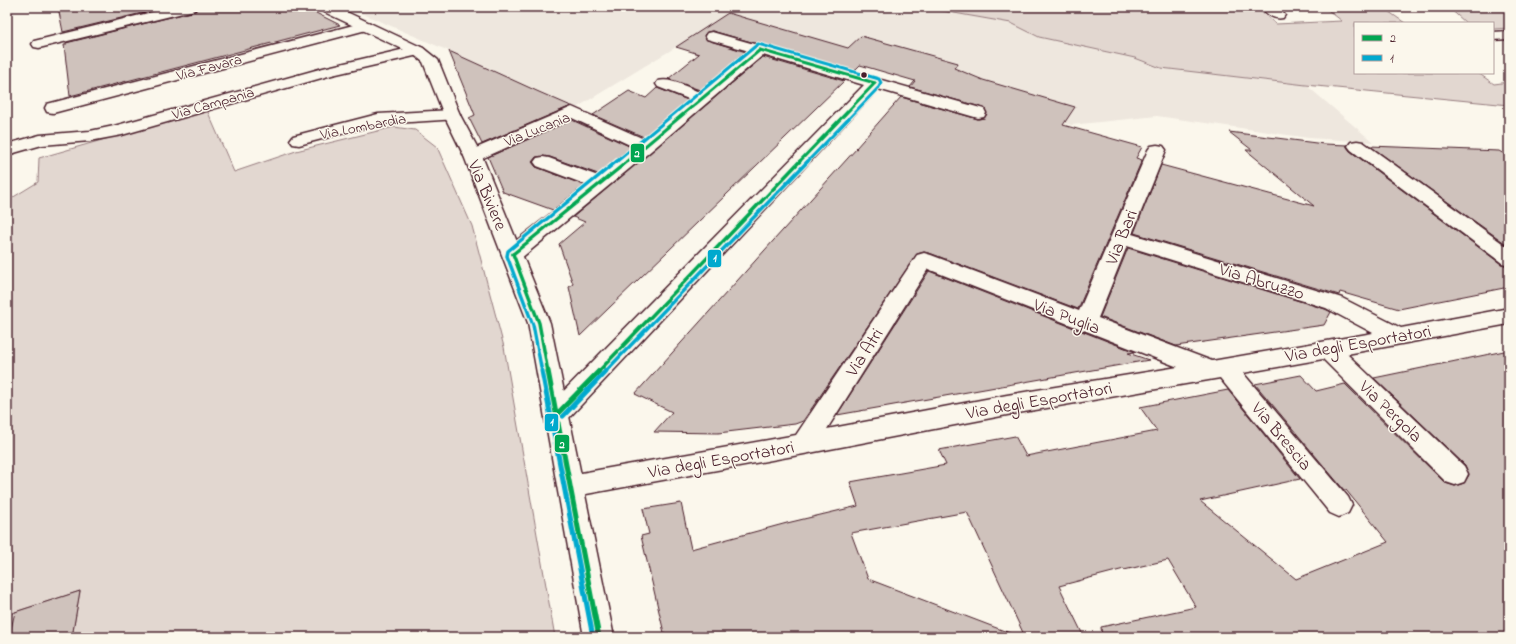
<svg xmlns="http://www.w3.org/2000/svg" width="1516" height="644" font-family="'Indie Flower',sans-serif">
	<rect width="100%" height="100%" fill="#fbf7ec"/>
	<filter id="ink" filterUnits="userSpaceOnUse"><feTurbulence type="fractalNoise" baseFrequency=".025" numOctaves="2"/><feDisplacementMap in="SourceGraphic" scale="8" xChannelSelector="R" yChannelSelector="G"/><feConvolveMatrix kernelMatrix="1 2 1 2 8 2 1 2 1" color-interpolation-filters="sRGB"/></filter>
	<g filter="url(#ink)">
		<polygon fill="#eee7de" points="347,7 920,7 1011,23 1039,37 1135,58 1161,68 1306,85 1373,142 1309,138 1157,116 1071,125 715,22 676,47 576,108 449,51"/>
		<g fill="#e2d7d0" stroke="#967b7e">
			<polygon points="920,7 1255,7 1276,24 1342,21 1324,7 1382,7 1405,23 1355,23 1355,73 1478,73 1494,84 1509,82 1509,105 1306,85 1161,68 1135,58 1039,37 1011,23"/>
			<polygon points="1448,7 1509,7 1509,28 1493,29 1493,23 1466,23"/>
			<polygon points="207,110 234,172 296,151 394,127 415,130 437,147 472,226 504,347 555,637 72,637 80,591 15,612 7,616 7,201 38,182 39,158"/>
		</g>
		<g fill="#cfc2bc" stroke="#4a1f2b">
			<polygon points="58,7 167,7 63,32"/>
			<polygon points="198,7 304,7 340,25 70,96 64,45 66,45 66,43 195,11"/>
			<polygon points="728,13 848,48 861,36 958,63 954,68 983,80 1075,107 1063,125 1142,147 1136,158 1142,160 1078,309 932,254 924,252 917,254 803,421 795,424 718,433 654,432 672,412 635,394 857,148 856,148 901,97 978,119 984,118 987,114 984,108 910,87 915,81 860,65 854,71 712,31 707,32 704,35 707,40 746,52 700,90 668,79 699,54 676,47"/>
			<polygon points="449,51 539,92 571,106 482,144 469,118 475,115"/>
			<polygon points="763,57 844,81 580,336 569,287 573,284 559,244 585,222 573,217"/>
			<polygon points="657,88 688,100 644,137 593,115 629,91 646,98"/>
			<polygon points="572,120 631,147 598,174 550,157 543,156 536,157 532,162 536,167 584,185 553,210 503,192 488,157"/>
			<polygon points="1229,132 1324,144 1347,145 1347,147 1350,151 1501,264 1509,266 1509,287 1399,309 1340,292 1339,295 1134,233 1161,165 1314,206 1246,150 1252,150"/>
			<polygon points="1370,146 1499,151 1509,157 1509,246"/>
			<polygon points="1128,248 1325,309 1331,312 1324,325 1176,346 1100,317"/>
			<polygon points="929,271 1135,352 1128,353 1149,360 837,415"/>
			<polygon points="1509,350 1509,637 1102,637 1101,627 1196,607 1168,560 1124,570 1124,569 1059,586 1084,637 1025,637 967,512 851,533 868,579 1015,635 1014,637 665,637 641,536 649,534 643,509 681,503 691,549 787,523 858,506 850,482 946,465 939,450 1015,436 1026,456 1157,431 1140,407 1228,390 1300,479 1200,501 1296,579 1388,542 1346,490 1344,490 1255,384 1301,375 1316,391 1345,384 1445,483 1455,486 1464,483 1469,475 1465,465 1374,378"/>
			<polygon points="80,591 72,637 9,637 15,612"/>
		</g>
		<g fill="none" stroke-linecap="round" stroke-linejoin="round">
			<g stroke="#4a1f2b" stroke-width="3">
				<g id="minor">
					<polygon points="173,7 197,7 195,10 39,48 34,47 32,44 34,41"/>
					<path d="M 1261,7 L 1277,7 L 1285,15 L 1283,18 C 1274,20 1266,14 1261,7 Z"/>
					<polygon points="365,22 370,23 372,26 370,29 53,113 47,112 45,108 47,104"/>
					<polygon points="1509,31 1509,39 1493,40 1493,32"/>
					<path d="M 712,32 L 984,109 L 986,113 L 984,117 L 978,118 L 878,89 L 566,421 L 557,424 L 548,421 L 545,414 L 548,407 L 864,85 L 763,55 L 652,150 L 520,259 L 513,261 L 506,259 L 503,254 L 506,249 L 587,185 L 537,166 L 534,162 L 537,158 L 543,157 L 549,158 L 598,176 L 634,147 L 572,118 L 479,160 L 473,161 L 467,160 L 464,156 L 467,152 L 572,107 L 644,139 L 691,100 L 658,87 L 656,84 L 658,81 C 671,77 688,88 700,92 L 749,51 L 707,39 L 705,36 L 707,33 Z"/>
					<polygon points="418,46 423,48 426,51 423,54 332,75 122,135 90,141 42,145 7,155 7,144 40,135 90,131 114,126 323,68"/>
					<polygon points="452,110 458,111 460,115 458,119 379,124 299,145 293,144 290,140 293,136 378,114"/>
					<polygon points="1357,141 1363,142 1509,248 1509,265 1502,263 1351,150 1348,146 1351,142"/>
					<path d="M 1157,145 L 1163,146 L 1166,150 L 1132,234 L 1342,298 L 1401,328 L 1509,308 L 1509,324 L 1347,354 L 1464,466 L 1468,474 L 1464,482 L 1455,485 L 1446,482 L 1323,359 L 1243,373 L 1348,497 L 1352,505 L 1348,513 L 1339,517 L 1330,513 L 1220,378 L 1007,415 L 804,454 L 570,497 L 561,494 L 557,486 L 561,478 L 570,475 L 796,435 L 917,255 L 924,253 L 931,255 L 1079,311 L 1148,150 L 1151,146 ZM 1127,246 L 1326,308 L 1373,333 L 1212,361 L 1098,318 ZM 928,269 L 1178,367 L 1007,395 L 827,429 Z"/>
				</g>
			</g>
			<g stroke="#4a1f2b" stroke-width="3">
				<polygon id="secondary" points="318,7 336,7 423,48 438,60 460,115 482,156 550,323 614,637 584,637 528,323 464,156 444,115 423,62 413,54 320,10"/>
			</g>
			<use href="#minor" fill="#fbf7ec" fill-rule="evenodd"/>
			<use href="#secondary" fill="#fbf7ec" fill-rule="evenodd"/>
			<g stroke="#fbf7ec" stroke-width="5">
				<g id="bus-1-far2">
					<polyline points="760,50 875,83"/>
					<polyline points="626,162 760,50"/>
					<polyline points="799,162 875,83"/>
				</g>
			</g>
			<g stroke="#fbf7ec" stroke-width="6">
				<g id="bus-1-far1">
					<polyline points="513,254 539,323 548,372"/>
					<polyline points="513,254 628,161"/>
					<polyline points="598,372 800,161"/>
				</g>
			</g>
			<g stroke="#fbf7ec" stroke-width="8">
				<g id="bus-1">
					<polyline points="548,371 599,637"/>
					<polyline points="557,414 599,371"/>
				</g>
			</g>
			<g stroke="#fbf7ec" stroke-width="5">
				<polyline id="bus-2-far2" points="616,162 758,44 879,79 881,83 879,87 807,162"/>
			</g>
			<g stroke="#fbf7ec" stroke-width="6">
				<g id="bus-2-far1">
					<polyline points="542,372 533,325 507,256 508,251 617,161"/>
					<polyline points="605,372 808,161"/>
				</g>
			</g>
			<g stroke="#fbf7ec" stroke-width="8">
				<g id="bus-2">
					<polyline points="542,371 593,637"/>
					<polyline points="563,416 606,371"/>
				</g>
			</g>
			<use href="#bus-1-far2" stroke="#00a651" stroke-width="3"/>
			<use href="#bus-1-far1" stroke="#00a651" stroke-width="3.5"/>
			<use href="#bus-1" stroke="#00a651" stroke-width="5"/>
			<use href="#bus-2-far2" stroke="#00a9ce" stroke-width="3"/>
			<use href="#bus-2-far1" stroke="#00a9ce" stroke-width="3.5"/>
			<use href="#bus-2" stroke="#00a9ce" stroke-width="5"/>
		</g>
	</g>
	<circle fill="#4a1f2b" stroke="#fbf7ec" stroke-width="1.5" cx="864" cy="75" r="3.5"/>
	<g text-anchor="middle" stroke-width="3" stroke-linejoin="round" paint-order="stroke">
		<g font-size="15" fill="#4a1f2b" stroke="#fbf7ec">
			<text transform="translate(209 67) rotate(-15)" y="5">Via Favara</text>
			<text transform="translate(213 103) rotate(-16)" y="5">Via Campania</text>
			<text transform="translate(363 126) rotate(-11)" y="5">Via Lombardia</text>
			<text transform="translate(537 129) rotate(-22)" y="5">Via Lucania</text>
		</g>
		<g font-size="18" fill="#4a1f2b" stroke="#fbf7ec">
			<text transform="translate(488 195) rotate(67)" y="6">Via Biviere</text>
			<text transform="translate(1121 237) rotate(-68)" y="6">Via Bari</text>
			<text transform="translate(1262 281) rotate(17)" y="6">Via Abruzzo</text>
			<text transform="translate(1067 316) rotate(21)" y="6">Via Puglia</text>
			<text transform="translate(1358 343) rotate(-10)" y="6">Via degli Esportatori</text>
			<text transform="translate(864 352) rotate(-57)" y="6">Via Atri</text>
			<text transform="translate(1039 400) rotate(-10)" y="6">Via degli Esportatori</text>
			<text transform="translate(1391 411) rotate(44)" y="6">Via Pergola</text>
			<text transform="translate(1282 436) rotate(50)" y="6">Via Brescia</text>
			<text transform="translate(721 459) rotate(-10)" y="6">Via degli Esportatori</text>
		</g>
	</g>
	<g stroke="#fbf7ec" stroke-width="1.5">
		<rect x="630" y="143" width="15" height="20" rx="4" fill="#00a651"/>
		<rect x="707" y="249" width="15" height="19" rx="4" fill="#00a9ce"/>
		<rect x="544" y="413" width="15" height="19" rx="4" fill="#00a9ce"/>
		<rect x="554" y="434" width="16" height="19" rx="4" fill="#00a651"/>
	</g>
	<g font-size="11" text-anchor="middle" font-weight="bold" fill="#fff">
		<text x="637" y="157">2</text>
		<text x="715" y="262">1</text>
		<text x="552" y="426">1</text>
		<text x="562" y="448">2</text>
	</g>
	<rect width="1516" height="644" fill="none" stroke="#fbf7ec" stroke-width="24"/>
	<rect x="12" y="12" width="1492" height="620" fill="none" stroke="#4a1f2b" stroke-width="1.5" filter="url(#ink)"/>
	<rect x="1354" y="22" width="140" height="52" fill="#fbf7ec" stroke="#b4a19f"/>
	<rect x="1362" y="35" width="20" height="6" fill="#00a651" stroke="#b4a19f"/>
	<text x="1390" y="42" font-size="12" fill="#4a1f2b">2</text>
	<rect x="1362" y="55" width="20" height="6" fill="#00a9ce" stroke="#b4a19f"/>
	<text x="1390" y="62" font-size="12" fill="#4a1f2b">1</text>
</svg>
